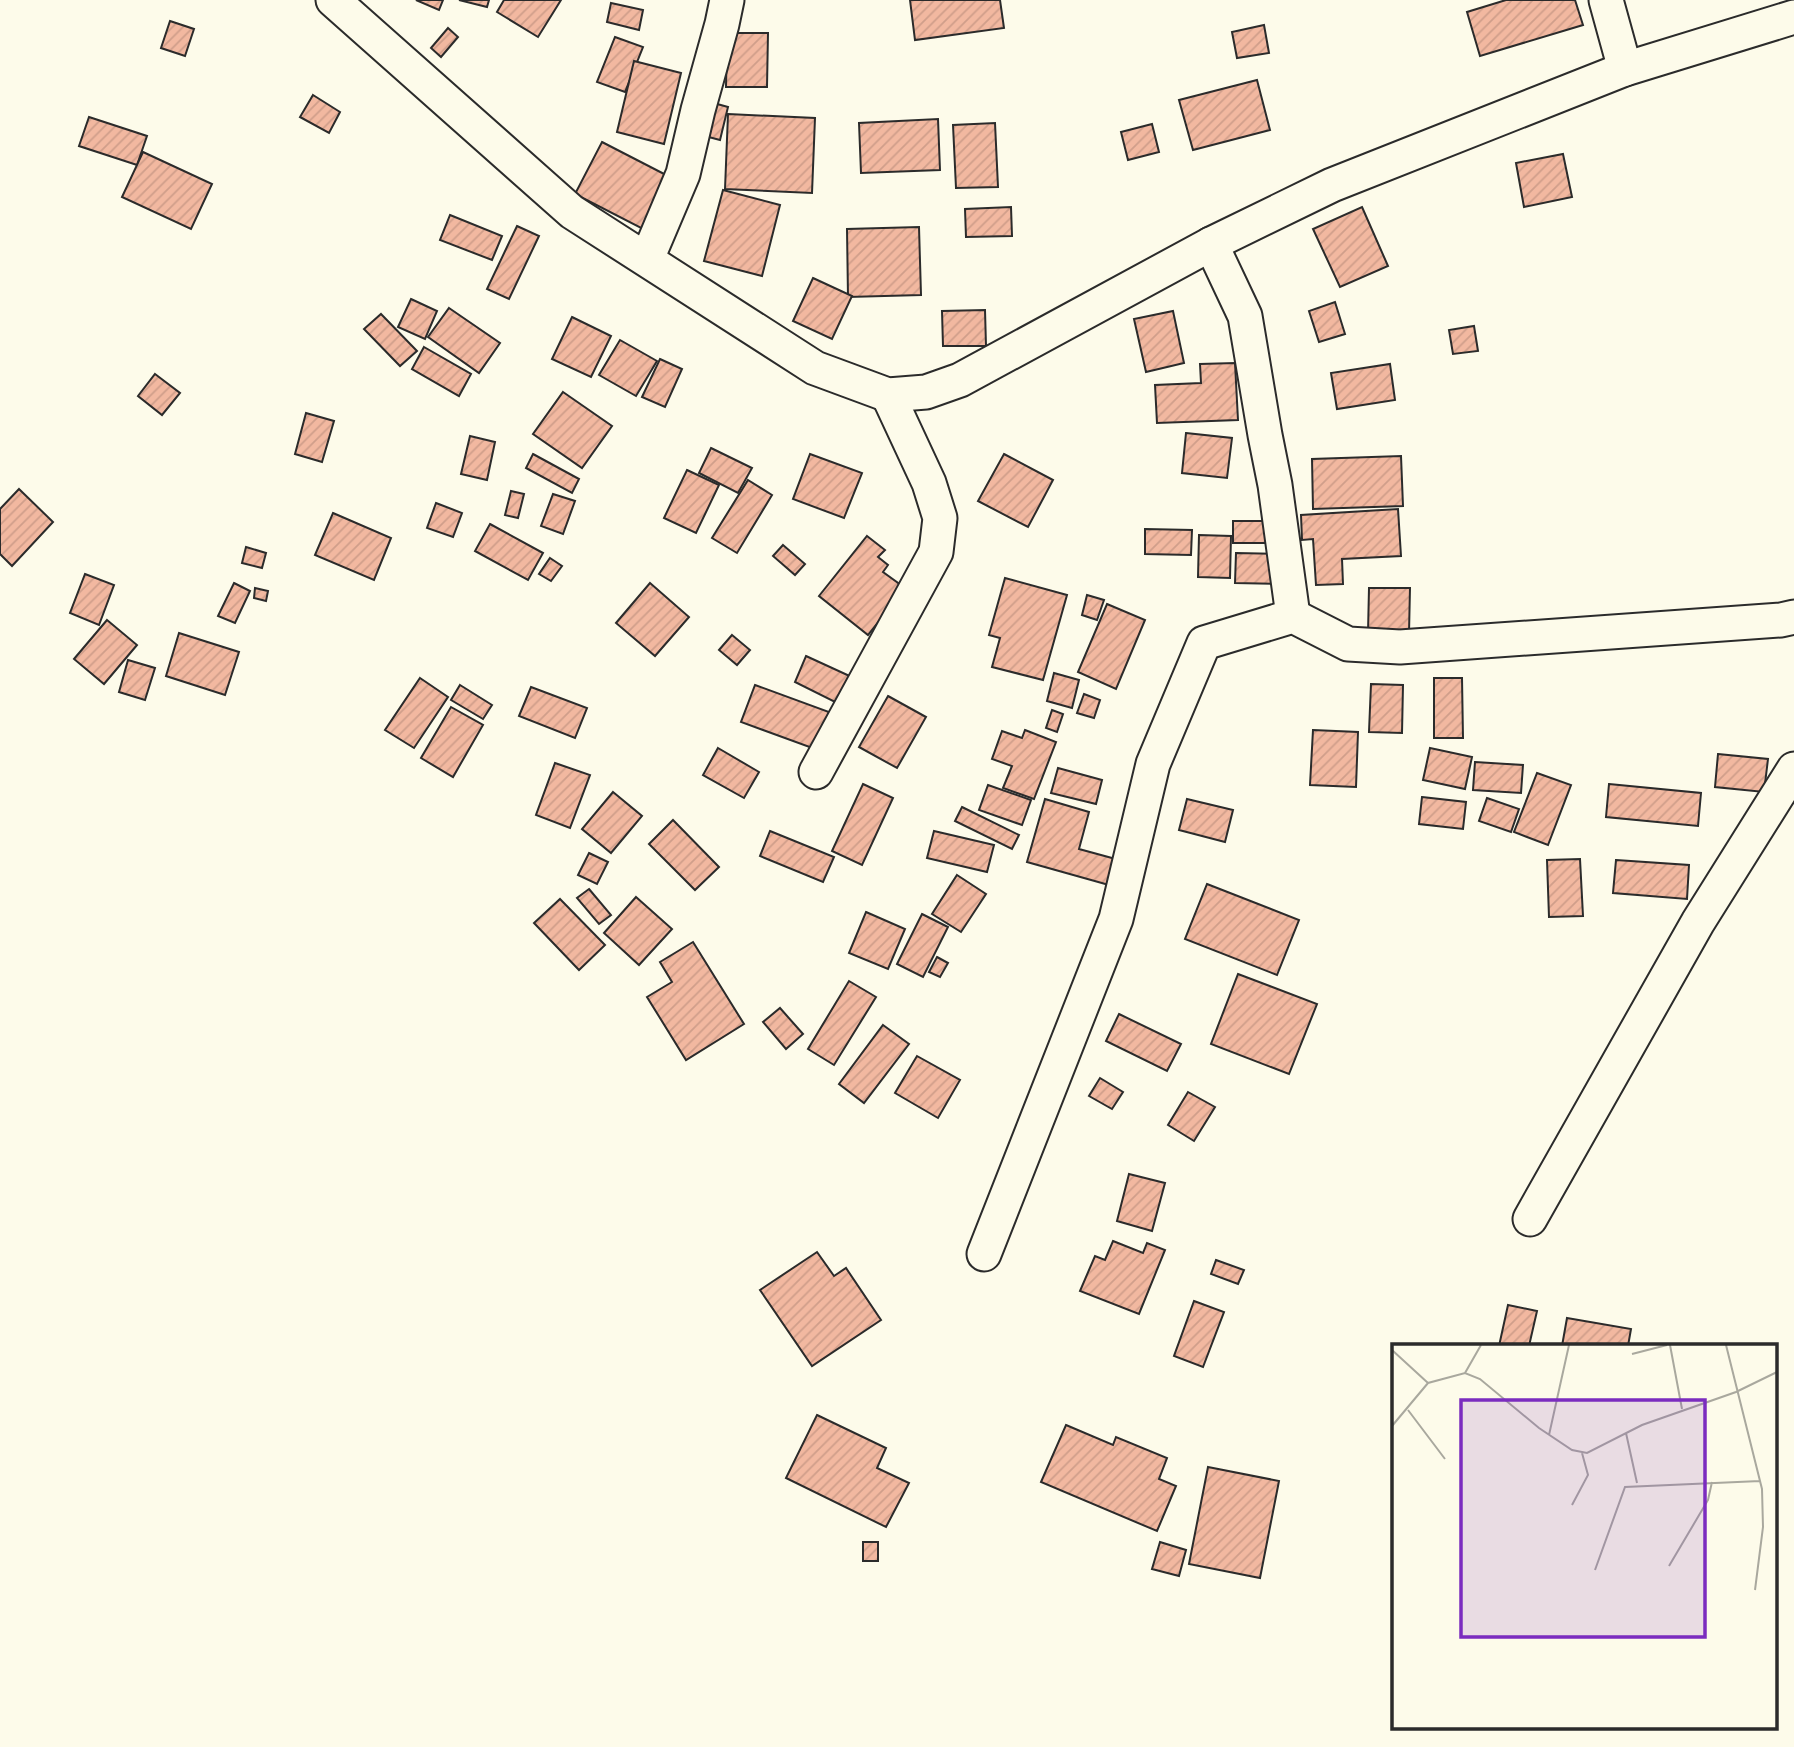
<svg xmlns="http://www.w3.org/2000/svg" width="1794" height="1747" font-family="'Sofia Sans Condensed',sans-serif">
	<defs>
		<pattern id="building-hatch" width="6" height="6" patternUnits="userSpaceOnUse" patternTransform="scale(1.75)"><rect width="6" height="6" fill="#f2b8a0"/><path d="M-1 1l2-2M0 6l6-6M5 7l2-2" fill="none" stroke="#d09e8a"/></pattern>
	</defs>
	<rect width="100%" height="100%" fill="#fdfbea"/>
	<g fill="url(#building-hatch)" stroke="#2b2b2b" stroke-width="2">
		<polygon points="416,0 443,0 439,10"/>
		<polygon points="459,0 489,0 487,7"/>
		<polygon points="504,0 561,0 538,37 497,12"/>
		<polygon points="910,0 1000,0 1004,28 915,40"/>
		<polygon points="1506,0 1575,0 1583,25 1480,56 1467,12"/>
		<polygon points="611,3 643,10 639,30 607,22"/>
		<polygon points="170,21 194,29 185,56 161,48"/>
		<polygon points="1264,25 1269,53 1237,58 1232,32"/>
		<polygon points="448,28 458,37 441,57 431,48"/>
		<polygon points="727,33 768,33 767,87 726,87"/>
		<polygon points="615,37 643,47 625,92 597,82"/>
		<polygon points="634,61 681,73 664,144 617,132"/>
		<polygon points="1257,80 1270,130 1193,150 1179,100"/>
		<polygon points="313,95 340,112 329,133 300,117"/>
		<polygon points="710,102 728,107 720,140 701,135"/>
		<polygon points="728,114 815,118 812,193 725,189"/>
		<polygon points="89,117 147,136 137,165 79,146"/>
		<polygon points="938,119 940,170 861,173 859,123"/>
		<polygon points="995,123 998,187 956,188 953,125"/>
		<polygon points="1152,124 1159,152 1128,160 1121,132"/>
		<polygon points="602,142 670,177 643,229 575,194"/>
		<polygon points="143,152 212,184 191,229 122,197"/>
		<polygon points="1563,154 1572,197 1524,207 1516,163"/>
		<polygon points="723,190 780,205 762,276 704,261"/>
		<polygon points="1011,207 1012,236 966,237 965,209"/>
		<polygon points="1362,207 1388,266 1340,287 1313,229"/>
		<polygon points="450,215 502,236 492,260 440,240"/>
		<polygon points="517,226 539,236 509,299 487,289"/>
		<polygon points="919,227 921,295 848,297 847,229"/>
		<polygon points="813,278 852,296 832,339 793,321"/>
		<polygon points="411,299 437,311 425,339 398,327"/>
		<polygon points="1335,302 1345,334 1319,342 1309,311"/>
		<polygon points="449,308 500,343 479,373 428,337"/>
		<polygon points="985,310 986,346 943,346 942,311"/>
		<polygon points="1173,311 1184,363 1146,372 1134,319"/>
		<polygon points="381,314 417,351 400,366 364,329"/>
		<polygon points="572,317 611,336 591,377 552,359"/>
		<polygon points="1474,326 1478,351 1453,354 1449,330"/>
		<polygon points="620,340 657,361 636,396 599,375"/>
		<polygon points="424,347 471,374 459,396 412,369"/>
		<polygon points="660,359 682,369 665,407 642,397"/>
		<polygon points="1235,363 1238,420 1157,423 1155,385 1201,383 1200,364"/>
		<polygon points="1390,364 1395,400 1337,409 1331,373"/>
		<polygon points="155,374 180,393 162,415 138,396"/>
		<polygon points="563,392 612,426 582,468 533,434"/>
		<polygon points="306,413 334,421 322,462 295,454"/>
		<polygon points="1186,433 1232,438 1227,478 1182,473"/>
		<polygon points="470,436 495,442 487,480 461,474"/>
		<polygon points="711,448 752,468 738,493 699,473"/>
		<polygon points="533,454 579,479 572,493 526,468"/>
		<polygon points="810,454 862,473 844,518 793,499"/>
		<polygon points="1004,454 1053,480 1028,527 978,501"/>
		<polygon points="1401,456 1403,506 1313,509 1312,459"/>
		<polygon points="687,470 719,485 696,533 664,518"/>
		<polygon points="748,480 772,495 737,553 712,538"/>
		<polygon points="19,489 53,522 12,566 0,554 0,509"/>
		<polygon points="511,491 524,494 518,518 505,515"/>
		<polygon points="553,494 575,501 563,534 541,526"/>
		<polygon points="436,503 462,513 453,537 427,528"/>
		<polygon points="1398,509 1401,556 1342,559 1343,584 1316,585 1313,539 1302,540 1301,515"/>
		<polygon points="333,513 391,538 374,580 315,555"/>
		<rect x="1233" y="521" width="41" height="22"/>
		<polygon points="490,524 543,553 528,580 475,551"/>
		<polygon points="1145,529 1192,530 1191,555 1145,554"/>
		<polygon points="1199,535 1231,536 1230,578 1198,577"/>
		<polygon points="867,536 885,550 878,557 888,565 883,572 905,588 868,635 819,596"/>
		<polygon points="783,545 805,564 795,575 773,556"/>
		<polygon points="246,547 266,553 262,568 242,563"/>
		<polygon points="1236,553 1281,554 1280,584 1235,583"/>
		<polygon points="550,558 562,566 551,581 539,574"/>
		<polygon points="85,574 114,585 99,625 70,613"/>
		<polygon points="1005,578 1067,595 1043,680 992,667 1000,638 989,635"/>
		<polygon points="234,583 250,591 235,623 218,616"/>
		<polygon points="650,583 689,617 655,656 616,623"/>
		<polygon points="255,588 268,591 266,601 254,598"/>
		<polygon points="1369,588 1410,588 1409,633 1368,633"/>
		<polygon points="1087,595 1104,600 1097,620 1082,615"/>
		<polygon points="1107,604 1145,620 1116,689 1078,672"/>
		<polygon points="107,620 137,645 104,684 74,659"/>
		<polygon points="179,633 239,652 225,695 166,676"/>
		<polygon points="732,635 750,650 737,665 719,650"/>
		<polygon points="806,656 854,678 841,705 795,682"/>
		<polygon points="128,660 155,668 145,700 119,692"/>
		<polygon points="1054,673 1079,680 1072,708 1047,701"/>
		<polygon points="420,678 448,697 414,748 385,730"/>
		<polygon points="1434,678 1462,678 1463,738 1434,738"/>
		<polygon points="1371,684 1403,685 1402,733 1369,732"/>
		<polygon points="460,685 492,705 483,719 451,700"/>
		<polygon points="755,685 829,712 815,749 741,722"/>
		<polygon points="531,687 587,708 575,738 519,716"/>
		<polygon points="1084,694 1100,700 1094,718 1077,713"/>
		<polygon points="888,696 926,717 897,768 859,747"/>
		<polygon points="451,707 483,725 453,777 421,758"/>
		<polygon points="1052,710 1063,714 1057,732 1046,728"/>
		<polygon points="1025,730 1056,742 1034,799 1003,788 1012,766 992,759 1002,731 1022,738"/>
		<polygon points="1313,730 1358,732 1356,787 1310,785"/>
		<polygon points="718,748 759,772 744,798 703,775"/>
		<polygon points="1430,748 1472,757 1465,789 1423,780"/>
		<polygon points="1718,754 1768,759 1764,792 1715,787"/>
		<polygon points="1475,762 1523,765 1521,793 1473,790"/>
		<polygon points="555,763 590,775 570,828 536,815"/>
		<polygon points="1058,768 1102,780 1096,804 1051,793"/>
		<polygon points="1537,773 1571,785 1548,845 1514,832"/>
		<polygon points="863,784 893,798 862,865 832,851"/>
		<polygon points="1609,784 1701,793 1698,826 1606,817"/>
		<polygon points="988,785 1031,800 1022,825 979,810"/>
		<polygon points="613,792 642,816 611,853 582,829"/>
		<polygon points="1422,797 1466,802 1463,829 1419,824"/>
		<polygon points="1487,798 1519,809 1511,832 1479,821"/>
		<polygon points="1045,799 1089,812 1079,849 1123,861 1116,887 1027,862"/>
		<polygon points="1187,799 1233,810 1225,842 1179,830"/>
		<polygon points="962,807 1019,835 1012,849 955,821"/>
		<polygon points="673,820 719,867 695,890 649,844"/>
		<polygon points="770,831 834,857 823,882 760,856"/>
		<polygon points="934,831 994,845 987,872 927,858"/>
		<polygon points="589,853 608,862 597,884 578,875"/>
		<polygon points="1580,859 1583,916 1549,917 1547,860"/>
		<polygon points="1616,860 1689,865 1687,899 1613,893"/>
		<polygon points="957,875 986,894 961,932 932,914"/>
		<polygon points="1207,884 1299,920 1277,975 1185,939"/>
		<polygon points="589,889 611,915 599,924 577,898"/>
		<polygon points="636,897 672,929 639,965 604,933"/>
		<polygon points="560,899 605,945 579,970 534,923"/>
		<polygon points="866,912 905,929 888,969 849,953"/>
		<polygon points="922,914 948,927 923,977 897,964"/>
		<polygon points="693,942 744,1024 686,1060 647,997 672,982 660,962"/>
		<polygon points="937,957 948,963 940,977 929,972"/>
		<polygon points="1238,974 1317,1004 1289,1074 1211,1044"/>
		<polygon points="849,981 876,997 834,1065 808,1049"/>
		<polygon points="780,1008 803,1034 786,1049 763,1022"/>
		<polygon points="1119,1014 1181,1044 1167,1071 1106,1041"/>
		<polygon points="883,1025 909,1044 864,1103 839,1084"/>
		<polygon points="917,1056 960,1080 938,1118 895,1093"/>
		<polygon points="1100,1078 1123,1092 1112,1109 1089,1096"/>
		<polygon points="1188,1092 1215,1107 1194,1141 1168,1125"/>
		<polygon points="1129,1174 1165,1183 1152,1231 1117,1221"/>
		<polygon points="1113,1241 1143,1253 1147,1243 1165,1250 1139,1314 1080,1291 1095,1256 1105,1260"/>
		<polygon points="817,1252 834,1276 846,1268 881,1320 812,1366 760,1290"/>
		<polygon points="1216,1260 1244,1270 1238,1284 1211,1274"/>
		<polygon points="1194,1301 1224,1312 1203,1367 1174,1356"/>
		<polygon points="1508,1305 1537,1311 1529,1346 1499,1346"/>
		<polygon points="1567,1318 1631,1329 1628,1346 1562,1346"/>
		<polygon points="817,1415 886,1448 877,1468 909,1483 886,1527 786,1478"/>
		<polygon points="1066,1425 1113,1445 1116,1437 1167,1458 1159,1479 1176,1486 1157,1531 1041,1482"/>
		<polygon points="1208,1467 1279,1481 1260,1578 1189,1564"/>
		<rect x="863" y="1542" width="15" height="19"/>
		<polygon points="1160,1542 1186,1550 1179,1576 1152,1569"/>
	</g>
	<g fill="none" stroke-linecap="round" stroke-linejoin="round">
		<g stroke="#2b2b2b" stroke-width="37">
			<g id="minor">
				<polyline points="333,0 572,212 815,368 888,395 926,392 960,380 1211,244 1332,185 1625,69 1794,17"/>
				<polyline points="1606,0 1625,69"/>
				<polyline points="1211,244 1245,316 1265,435 1275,485 1293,616"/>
				<polyline points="647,259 683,174 698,110 722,24 727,0"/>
				<polyline points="816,772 936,552 940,518 929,483 888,395"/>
				<polyline points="1530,1219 1698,922 1794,769"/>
				<polyline points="984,1254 1116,919 1153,764 1204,643 1293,616 1348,644 1400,647 1781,620 1794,617"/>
			</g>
		</g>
		<use href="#minor" stroke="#fdfbea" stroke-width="33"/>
	</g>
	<g transform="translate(1392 1344)">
		<rect width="385" height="385" fill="#fdfbea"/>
		<path fill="none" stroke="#a9a89e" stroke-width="2" d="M 278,1 L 290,65M 334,1 L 370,145 L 371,183 L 363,246M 0,6 L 36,39M 240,10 L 275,1M 73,29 L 89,1M 16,66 L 53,115M 0,82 L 36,39 L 73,29 L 88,35 L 147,84 L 180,106 L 195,109 L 250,81 L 344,48 L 385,28M 234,89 L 245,139M 157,91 L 177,1M 180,161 L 196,131 L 190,109M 277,222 L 316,156 L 320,138M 203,226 L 233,143 L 368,137"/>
		<path fill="#7b2cbf" fill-opacity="0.15" stroke="#7b2cbf" stroke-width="3.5" d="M 69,56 L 313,56 L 313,293 L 69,293 Z"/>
		<rect width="385" height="385" fill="none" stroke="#2b2b2b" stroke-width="3.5"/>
	</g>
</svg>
